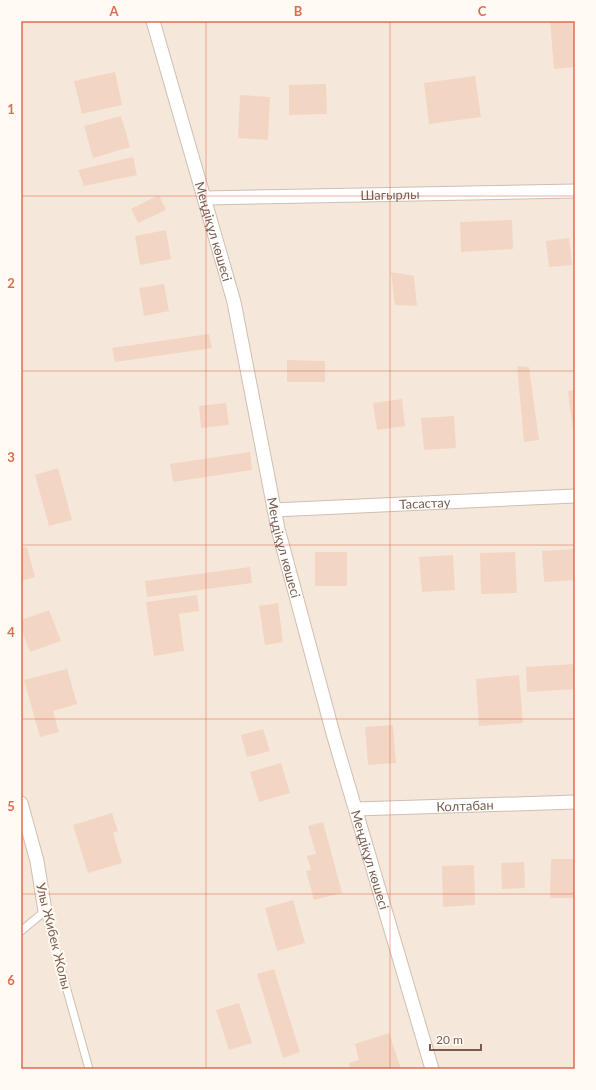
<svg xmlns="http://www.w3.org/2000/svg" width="596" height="1090" font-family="Lato,sans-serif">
	<rect width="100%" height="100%" fill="#fdf6ec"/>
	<rect fill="#f5e8da" x="21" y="21" width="554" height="1048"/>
	<g fill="#f3d5c3">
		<polygon points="550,21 572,21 575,67 554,69"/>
		<polygon points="115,72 122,105 82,114 74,81"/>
		<polygon points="475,76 481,117 429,124 424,83"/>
		<polygon points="326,84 327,114 289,115 289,85"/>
		<polygon points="240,95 270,97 268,140 238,138"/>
		<polygon points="121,116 130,147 93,158 84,126"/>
		<polygon points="133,157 137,175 84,186 78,170"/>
		<polygon points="159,195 166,210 138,223 131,209"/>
		<polygon points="512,220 513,249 461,252 460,222"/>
		<polygon points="166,230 171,259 140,265 135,236"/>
		<polygon points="569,238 572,265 549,267 546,241"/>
		<polygon points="391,272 414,276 417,306 395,305"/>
		<polygon points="164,284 169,311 144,316 139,288"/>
		<polygon points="209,334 212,348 115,362 112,348"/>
		<polygon points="287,360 325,361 325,382 287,382"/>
		<polygon points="517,366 529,367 539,440 524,442"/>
		<polygon points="575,390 575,430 573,431 568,391"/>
		<polygon points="402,399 405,426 377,430 373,403"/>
		<polygon points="226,403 229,425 201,428 199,406"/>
		<polygon points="454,416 456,448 424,450 421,418"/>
		<polygon points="250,452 252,470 173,482 170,464"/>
		<polygon points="58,468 72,520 49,526 35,475"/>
		<polygon points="27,547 35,577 21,581 21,548"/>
		<polygon points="575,549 575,580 544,582 542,551"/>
		<rect x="315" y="552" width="32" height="34"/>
		<polygon points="515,552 517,593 481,594 480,553"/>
		<polygon points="453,555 455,590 422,592 419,557"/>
		<polygon points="250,567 252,583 147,597 145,581"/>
		<polygon points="197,595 199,611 179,614 184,651 154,656 146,602"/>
		<polygon points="278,603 283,642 265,645 259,606"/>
		<polygon points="49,610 61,641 30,652 21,628 21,620"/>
		<polygon points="575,664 575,689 527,692 526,667"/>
		<polygon points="67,669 77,704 53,711 59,732 40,737 24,680"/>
		<polygon points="519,675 523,723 479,726 476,679"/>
		<polygon points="393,725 396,763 368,765 365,727"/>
		<polygon points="263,729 270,751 247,757 241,735"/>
		<polygon points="281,763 290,793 259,802 250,772"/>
		<polygon points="112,813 118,831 113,833 122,863 88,873 73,825"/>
		<polygon points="323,822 342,893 314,900 306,871 311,870 307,856 316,854 308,826"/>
		<polygon points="551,859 575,859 575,898 550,898"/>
		<polygon points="524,862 525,888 502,889 501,863"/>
		<polygon points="474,865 475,905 443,907 442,866"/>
		<polygon points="293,900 305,943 277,951 265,908"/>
		<polygon points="274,969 300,1052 283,1058 257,974"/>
		<polygon points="239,1003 252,1043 229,1050 216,1010"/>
		<polygon points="389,1033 401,1069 351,1069 349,1063 359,1060 355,1044"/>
	</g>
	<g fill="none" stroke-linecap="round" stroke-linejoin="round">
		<g stroke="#d1beb0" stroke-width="9">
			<polyline id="service" points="21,931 45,911 89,1069"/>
		</g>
		<g stroke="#d1beb0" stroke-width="15">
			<g id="minor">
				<path id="s1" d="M 153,21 L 234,302 L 278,529 L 334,737 L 432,1069"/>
				<path id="s2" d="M 204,198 L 575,191"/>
				<path id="s3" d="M 274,510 L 575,496"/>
				<polyline points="21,803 37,861 45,911"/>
				<path id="s4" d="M 356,809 L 575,802"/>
			</g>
		</g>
		<use href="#service" stroke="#fff" stroke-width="7"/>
		<use href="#minor" stroke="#fff" stroke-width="13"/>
	</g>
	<path fill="none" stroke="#dc6d51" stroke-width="1" stroke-opacity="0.55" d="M 206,21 L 206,1069M 390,21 L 390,1069M 21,196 L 575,196M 21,371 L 575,371M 21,545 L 575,545M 21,719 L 575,719M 21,894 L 575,894"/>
	<g text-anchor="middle" stroke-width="4" stroke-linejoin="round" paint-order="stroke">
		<g font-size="13" fill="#7a5c4d" stroke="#fffaf3">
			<text dy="5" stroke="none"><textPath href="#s2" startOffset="186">Шагырлы</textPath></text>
			<text dy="5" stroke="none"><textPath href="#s1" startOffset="219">Меңдіқұл көшесі</textPath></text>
			<text dy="5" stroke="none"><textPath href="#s3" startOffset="151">Тасастау</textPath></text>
			<text dy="5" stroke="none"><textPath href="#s1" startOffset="543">Меңдіқұл көшесі</textPath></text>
			<text dy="5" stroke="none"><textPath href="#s4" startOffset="109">Колтабан</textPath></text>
			<text dy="5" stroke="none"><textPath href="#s1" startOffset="867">Меңдіқұл көшесі</textPath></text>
			<text transform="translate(54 936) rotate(76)" y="5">Улы Жибек Жолы</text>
		</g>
	</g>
	<rect width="596" height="1090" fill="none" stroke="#fffaf3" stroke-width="44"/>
	<path d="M430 1044v6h51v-6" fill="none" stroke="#7a5c4d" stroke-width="2"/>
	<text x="436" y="1044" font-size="12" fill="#7a5c4d" stroke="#fffaf3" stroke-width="3" paint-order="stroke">20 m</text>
	<rect x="22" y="22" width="552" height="1046" fill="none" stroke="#dc6d51" stroke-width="1.5"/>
	<g font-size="13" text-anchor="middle" font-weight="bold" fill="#dc6d51">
		<text x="114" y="16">A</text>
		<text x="298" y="16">B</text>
		<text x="482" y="16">C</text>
		<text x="11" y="114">1</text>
		<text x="11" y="288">2</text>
		<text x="11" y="462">3</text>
		<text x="11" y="637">4</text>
		<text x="11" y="811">5</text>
		<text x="11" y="985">6</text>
	</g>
</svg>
